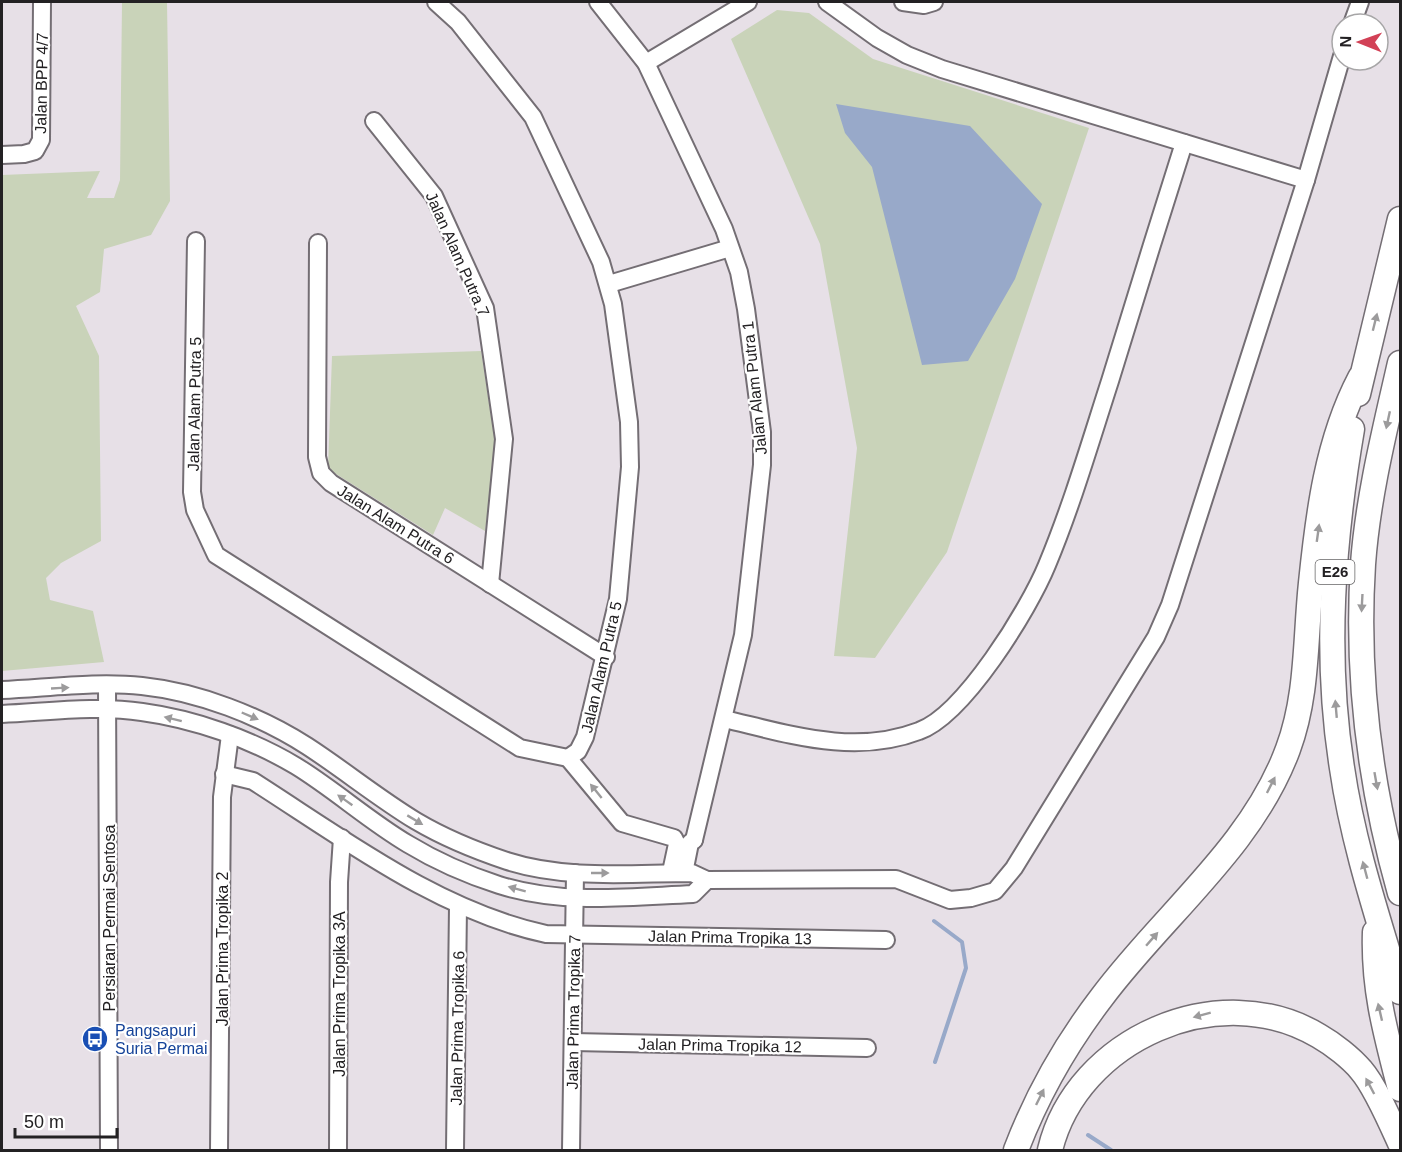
<svg xmlns="http://www.w3.org/2000/svg" width="1402" height="1152" font-family="Arial,sans-serif">
	<rect width="100%" height="100%" fill="#e7e0e7"/>
	<g fill="#c9d3b9">
		<polygon points="122,2 167,2 170,201 151,235 104,249 100,292 76,306 99,356 101,541 61,563 46,578 50,600 93,611 104,662 2,671 2,175 100,171 87,198 114,198 120,180"/>
		<polygon points="777,10 809,13 873,59 1089,128 947,552 875,658 834,656 857,448 820,244 731,39"/>
		<polygon points="481,351 496,449 485,531 445,508 433,535 328,469 332,356"/>
	</g>
	<polygon fill="#98a9c9" points="836,104 970,126 1042,204 1015,279 968,361 922,365 872,167 845,133"/>
	<g fill="none" stroke-linecap="round" stroke-linejoin="round">
		<g stroke="#98a9c9" stroke-width="4">
			<polyline points="934,921 962,942 966,968 935,1062"/>
			<polyline points="1088,1135 1111,1150"/>
		</g>
		<g stroke="#746e74" stroke-width="20">
			<g id="minor">
				<polyline points="598,2 646,63 724,229 739,272 746,309 762,432 762,465 743,635 694,840"/>
				<polyline points="827,2 877,38 907,55 942,69 1306,180"/>
				<polyline points="903,2 924,5 934,2"/>
				<polyline points="1352,24 1360,2"/>
				<polyline points="646,63 748,2"/>
				<polyline points="374,121 434,196 485,308 504,439 490,584"/>
				<polyline points="2,155 24,154 35,151 41,140 42,2"/>
				<polyline points="196,241 192,492 195,510 216,555 520,748 568,758 578,751 585,737 618,599 630,467 629,422 613,304 601,262 533,117 458,22 436,2"/>
				<polyline points="318,243 317,457 321,473 331,483 606,657"/>
				<polyline points="609,284 730,248"/>
				<polyline points="107,685 109,1150"/>
				<path d="M 2,690 C 47,688 97,681 142,686 C 199,692 260,716 307,746 C 344,770 378,798 416,821 C 443,837 477,851 507,861 C 566,880 631,873 692,873 L 707,880 L 896,879 L 950,900 L 971,898 L 995,891 L 1014,868 L 1156,637 L 1170,605 L 1306,180 L 1342,56"/>
				<path d="M 2,714 C 47,712 97,705 142,712 C 194,719 251,739 296,766 C 335,790 369,821 408,844 C 436,861 468,875 499,885 C 563,905 627,897 693,894 L 707,880"/>
				<path d="M 724,719 C 789,734 854,756 919,731 C 964,715 1029,609 1047,565 C 1072,505 1090,443 1110,381 C 1134,302 1159,222 1184,143"/>
				<polyline points="568,758 622,823 674,838 677,844 671,872"/>
				<path d="M 224,774 L 253,781 C 344,839 439,911 546,934 L 886,940"/>
				<polyline points="684,873 690,843 694,840"/>
				<polyline points="573,1042 867,1048"/>
				<polyline points="219,1150 222,797 230,735"/>
				<polyline points="338,1150 339,882 342,838"/>
				<polyline points="455,1150 458,906"/>
				<polyline points="571,1150 575,873"/>
			</g>
		</g>
		<g stroke="#746e74" stroke-width="27">
			<g id="highway">
				<path d="M 1400,363 C 1385,429 1368,496 1363,564 C 1356,674 1370,787 1400,893"/>
				<polyline points="1358,394 1400,219"/>
				<path d="M 1352,429 C 1333,540 1324,655 1342,768 C 1353,844 1378,918 1400,992"/>
				<path d="M 1375,932 C 1373,989 1386,1035 1400,1089"/>
				<path d="M 1016,1150 C 1037,1095 1066,1044 1102,997 C 1163,915 1252,847 1288,749 C 1308,695 1305,640 1311,583 C 1318,514 1327,441 1360,378"/>
				<path d="M 1050,1150 C 1077,1039 1219,976 1319,1036 C 1333,1044 1351,1058 1361,1070 C 1375,1086 1391,1123 1400,1143"/>
			</g>
		</g>
		<use href="#minor" stroke="#fff" stroke-width="16"/>
		<use href="#highway" stroke="#fff" stroke-width="24"/>
	</g>
	<defs><path id="oneway-solid" d="M-6-.8H1V-3.2L6.5 0L1 3.2V.8H-6Z" transform="scale(1.5)"/></defs>
	<g fill="#9c9b9c">
		<use href="#oneway-solid" transform="translate(1375 322) rotate(-76)"/>
		<use href="#oneway-solid" transform="translate(1388 420) rotate(102)"/>
		<use href="#oneway-solid" transform="translate(1318 533) rotate(-82)"/>
		<use href="#oneway-solid" transform="translate(1362 603) rotate(93)"/>
		<use href="#oneway-solid" transform="translate(60 688) rotate(-3)"/>
		<use href="#oneway-solid" transform="translate(1336 709) rotate(-95)"/>
		<use href="#oneway-solid" transform="translate(250 716) rotate(23)"/>
		<use href="#oneway-solid" transform="translate(173 719) rotate(-166)"/>
		<use href="#oneway-solid" transform="translate(1376 781) rotate(80)"/>
		<use href="#oneway-solid" transform="translate(1271 785) rotate(-63)"/>
		<use href="#oneway-solid" transform="translate(596 791) rotate(-129)"/>
		<use href="#oneway-solid" transform="translate(345 800) rotate(-145)"/>
		<use href="#oneway-solid" transform="translate(415 820) rotate(31)"/>
		<use href="#oneway-solid" transform="translate(1365 870) rotate(-105)"/>
		<use href="#oneway-solid" transform="translate(600 873)"/>
		<use href="#oneway-solid" transform="translate(517 889) rotate(-165)"/>
		<use href="#oneway-solid" transform="translate(1152 939) rotate(-49)"/>
		<use href="#oneway-solid" transform="translate(1380 1012) rotate(-103)"/>
		<use href="#oneway-solid" transform="translate(1202 1015) rotate(165)"/>
		<use href="#oneway-solid" transform="translate(1370 1086) rotate(-118)"/>
		<use href="#oneway-solid" transform="translate(1040 1097) rotate(-64)"/>
	</g>
	<defs>
		<g id="bus-disc" transform="scale(1.35)"><circle r="9.5" fill="#1a4fb4" stroke="#fff"/><path d="M-5-6H5V4H4V6H2V4H-2V6H-4V4H-5ZM-3.5-4V0h7V-4ZM-3.5 1.2v1.5H-2V1.2ZM2 1.2v1.5H3.5V1.2Z" fill="#fff"/></g>
	</defs>
	<g fill-rule="evenodd">
		<use href="#bus-disc" x="95" y="1039"/>
	</g>
	<g text-anchor="middle" stroke-width="4.5" stroke-linejoin="round" paint-order="stroke">
		<rect fill="#fff" stroke="#656465" stroke-width="1.5" x="1315.5" y="560" width="39" height="24" rx="4.5"/>
		<g font-size="15" font-weight="bold" fill="#232123">
			<text x="1335" y="577">E26</text>
		</g>
		<g font-size="16" fill="#232123" stroke="#fff">
			<text transform="translate(41 83) rotate(-89)" y="6">Jalan BPP 4/7</text>
			<text transform="translate(458 254) rotate(66)" y="6">Jalan Alam Putra 7</text>
			<text transform="translate(754 388) rotate(-96)" y="6">Jalan Alam Putra 1</text>
			<text transform="translate(194 404) rotate(-89)" y="6">Jalan Alam Putra 5</text>
			<text transform="translate(396 524) rotate(32)" y="6">Jalan Alam Putra 6</text>
			<text transform="translate(601 667) rotate(-77)" y="6">Jalan Alam Putra 5</text>
			<text transform="translate(109 918) rotate(-90)" y="6">Persiaran Permai Sentosa</text>
			<text transform="translate(730 937) rotate(1)" y="6">Jalan Prima Tropika 13</text>
			<text transform="translate(222 949) rotate(-90)" y="6">Jalan Prima Tropika 2</text>
			<text transform="translate(339 994) rotate(-90)" y="6">Jalan Prima Tropika 3A</text>
			<text transform="translate(573 1012) rotate(-89)" y="6">Jalan Prima Tropika 7</text>
			<text transform="translate(457 1028) rotate(-89)" y="6">Jalan Prima Tropika 6</text>
			<text transform="translate(720 1045) rotate(1)" y="6">Jalan Prima Tropika 12</text>
		</g>
		<g font-size="16" fill="#164399" stroke="#fff" text-anchor="start">
			<text x="115" y="1036">Pangsapuri<tspan x="115" dy="18">Suria Permai</tspan></text>
		</g>
	</g>
	<rect width="1402" height="1152" fill="none" stroke="#232123" stroke-width="6"/>
	<g transform="translate(1360 42) rotate(271)"><circle r="28" fill="#ffffff" stroke="#a7a6a7" stroke-width="1.5"/>
	<path d="M0-4.5L10 22L0 15L-10 22Z" fill="#d24156"/>
	<text y="-9" font-size="16" font-weight="bold" text-anchor="middle" fill="#232123">N</text>
	</g>
	<path d="M15 1128v9h102v-9" fill="none" stroke="#232123" stroke-width="3"/>
	<text x="24" y="1128" font-size="18" fill="#232123" stroke="#ffffff" stroke-width="4.5" paint-order="stroke">50 m</text>
</svg>
